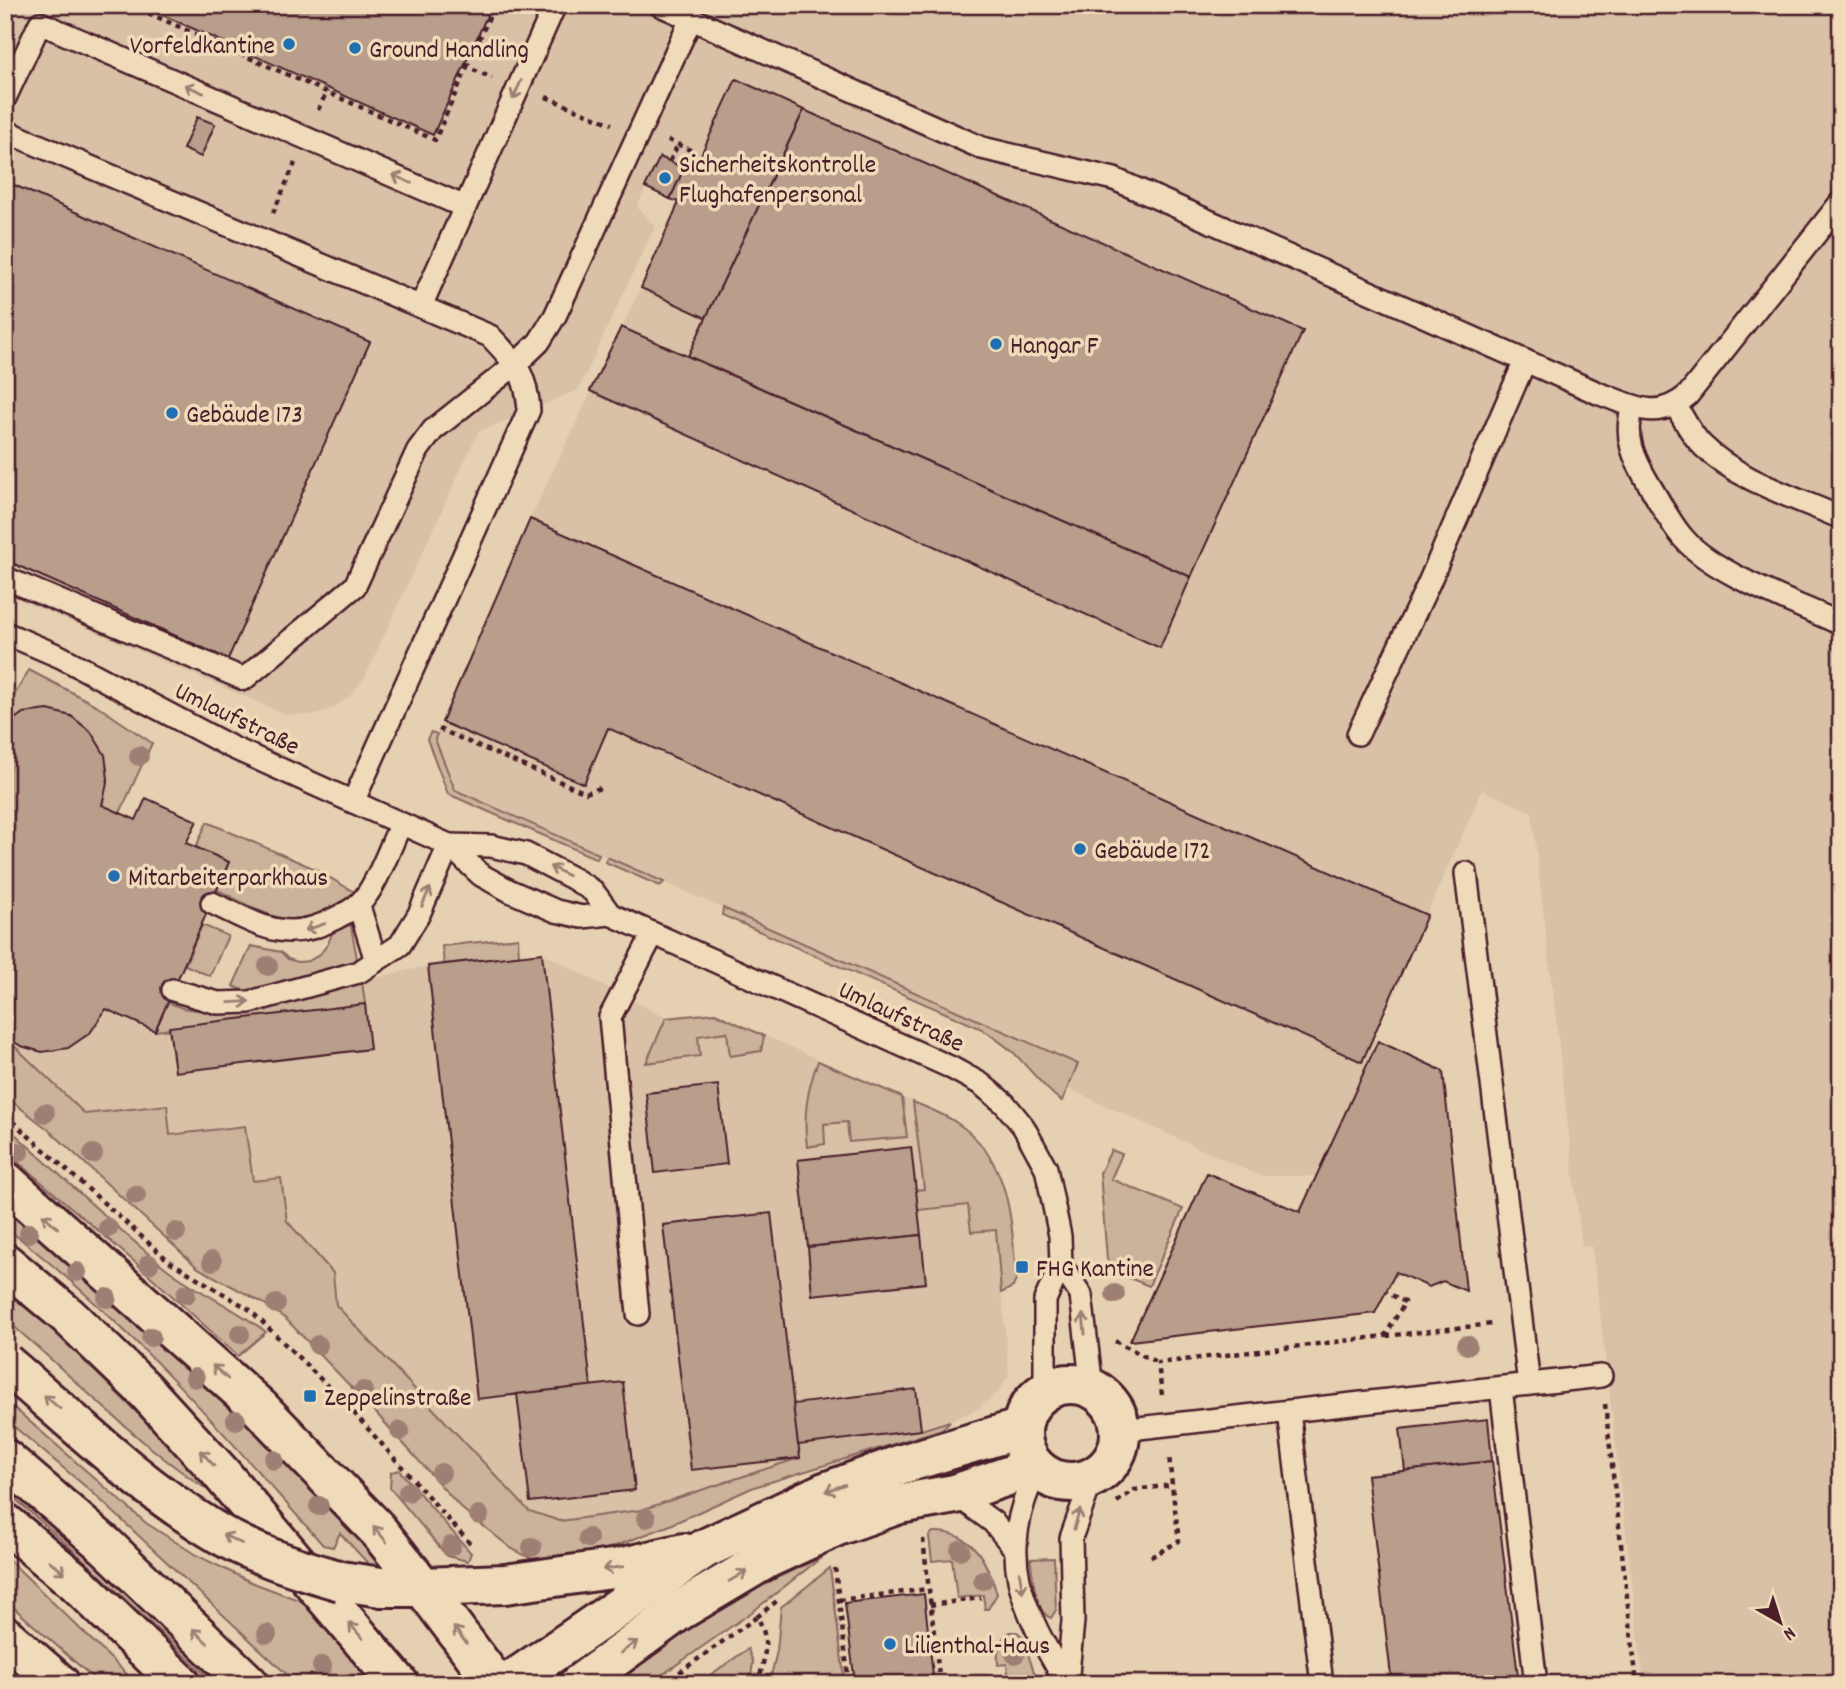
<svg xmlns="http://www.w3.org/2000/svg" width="1846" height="1689" font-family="Dekko,sans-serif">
	<rect width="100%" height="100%" fill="#e5d0b1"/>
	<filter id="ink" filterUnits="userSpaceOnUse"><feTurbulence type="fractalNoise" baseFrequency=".0143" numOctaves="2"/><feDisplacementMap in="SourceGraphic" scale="14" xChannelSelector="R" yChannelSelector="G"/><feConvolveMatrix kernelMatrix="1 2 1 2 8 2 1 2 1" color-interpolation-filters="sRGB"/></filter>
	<g filter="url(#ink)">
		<g fill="#d8c1a6">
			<polygon points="5,5 1841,5 1841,1684 1644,1684 1592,1246 1582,1247 1532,812 1482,790 1372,1038 1378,1041 1316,1176 1260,1176 1067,1088 1078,1064 454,790 435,739 530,519 641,288 679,203 646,187 637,207 655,226 578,390 478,432 365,677 351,695 334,708 312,715 287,715 5,593"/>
			<polygon points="542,953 666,1018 715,1013 955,1121 966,1129 937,1188 916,1190 918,1210 968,1205 996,1229 1009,1376 997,1393 977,1409 950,1421 800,1458 641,1510 560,1521 529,1511 336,1305 333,1273 287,1221 281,1178 253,1181 170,1135 166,1105 85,1114 5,1037 21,1046 42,1052 68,1048 90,1033 106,1009 155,1031 365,1004 362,981 428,966"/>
		</g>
		<g fill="#cbb29a" stroke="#8a6862" stroke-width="2">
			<path d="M 29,670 L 96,705 L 152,743 L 120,813 L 102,805 C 110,773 109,761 91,732 L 5,726 L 5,711 Z"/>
			<polygon points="431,732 437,734 435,739 455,790 599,854 597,859 448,794 427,739"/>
			<path d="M 207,822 L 315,869 L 354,892 C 348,900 337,907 328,911 C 288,934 255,907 217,890 L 229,862 L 196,847 Z"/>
			<polygon points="607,857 664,882 660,886 605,862"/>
			<path d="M 723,908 L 1078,1064 L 1062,1101 C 1051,1096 1025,1064 1014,1053 C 1004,1044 993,1037 982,1029 L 722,915 Z"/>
			<polygon points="347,923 351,926 357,958 351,965 252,994 233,986 251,946 281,952 288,959 298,962 309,961 320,954 328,944 333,931"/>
			<polygon points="202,925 228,936 210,976 185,965"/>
			<polygon points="518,938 519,956 444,964 442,946"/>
			<polygon points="362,981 365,1004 155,1031 168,1002 182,1008 219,1013"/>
			<polygon points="715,1013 764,1036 761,1051 730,1056 727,1032 698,1036 700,1056 646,1063 666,1018"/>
			<polygon points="5,1037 85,1114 167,1105 170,1135 245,1126 253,1181 281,1178 287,1221 333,1273 336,1305 529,1511 560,1521 641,1510 799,1458 798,1445 921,1430 950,1421 942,1429 754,1487 668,1526 610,1548 563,1560 532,1559 512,1549 461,1508 376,1413 286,1319 263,1303 198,1268 49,1130 5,1096"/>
			<path d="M 818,1061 L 902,1097 L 907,1137 L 849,1142 L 847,1122 L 824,1124 L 825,1144 L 807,1147 C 803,1115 807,1090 818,1061 Z"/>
			<path d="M 913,1102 C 927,1108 944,1114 957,1123 C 1011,1159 1012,1222 1016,1280 L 1013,1287 L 1001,1293 L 996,1230 L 971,1232 L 968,1205 L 918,1210 L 915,1190 L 924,1189 Z"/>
			<path d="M 5,1125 C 57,1172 108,1221 162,1265 C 194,1291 233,1306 266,1332 L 238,1356 L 136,1263 L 5,1151 Z"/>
			<polygon points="1111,1150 1122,1154 1111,1179 1183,1209 1149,1286 1119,1274 1107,1259 1100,1173"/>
			<path d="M 5,1202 L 139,1315 L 352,1526 L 387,1570 L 373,1569 L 340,1533 L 333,1547 L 323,1545 C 224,1432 125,1319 5,1227 Z"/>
			<path d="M 5,1289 L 56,1333 L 229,1503 C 146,1455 79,1381 5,1319 Z"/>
			<polygon points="5,1400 146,1523 196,1555 251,1582 317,1607 374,1684 297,1684 92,1492 5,1419"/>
			<polygon points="399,1470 471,1553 468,1561 447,1556 390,1488 391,1472"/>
			<polygon points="5,1473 233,1684 215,1684 71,1548 5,1490"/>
			<path d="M 933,1532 C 973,1531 987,1561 997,1594 L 988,1609 L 985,1609 L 983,1595 L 957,1598 L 952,1559 L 932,1561 L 929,1536 Z"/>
			<polygon points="5,1556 137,1684 100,1684 5,1600"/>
			<polygon points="822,1557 752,1612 649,1684 629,1684 622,1674 631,1663 742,1594"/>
			<path d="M 1054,1558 L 1056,1610 L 1051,1618 C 1033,1611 1034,1576 1030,1559 Z"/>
			<polygon points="830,1568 845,1684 769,1684 777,1651 781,1607"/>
			<path d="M 1010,1632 L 1017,1632 L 1022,1636 L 1038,1684 L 1009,1684 L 1007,1664 L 998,1665 C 997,1652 998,1639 1010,1632 Z"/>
			<polygon points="748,1649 753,1662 750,1684 697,1684"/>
		</g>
		<g fill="#b99e8c" stroke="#4a1f2b" stroke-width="2">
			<polygon points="140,5 487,5 491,7 433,135"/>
			<polygon points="736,79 804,110 706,318 641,288 679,202 670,199 684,168 693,172"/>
			<polygon points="804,110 1303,331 1191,577 688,356"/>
			<polygon points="197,117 215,124 201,157 183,149"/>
			<polygon points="660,157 684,168 670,199 645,187"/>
			<polygon points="5,181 370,342 228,659 5,560"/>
			<polygon points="621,327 1191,577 1160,648 590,391"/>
			<polygon points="530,519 1427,915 1362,1062 608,728 584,784 442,722"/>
			<polygon points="48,710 71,716 91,732 105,755 108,779 102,805 136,820 146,798 197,821 186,843 229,862 155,1031 106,1009 90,1033 68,1048 42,1052 21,1046 5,1036 5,726 23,713"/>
			<polygon points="542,953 591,1386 477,1399 428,966"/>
			<polygon points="365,1004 370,1049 175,1072 169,1027"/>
			<polygon points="1378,1041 1443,1071 1466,1291 1443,1281 1429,1287 1396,1272 1375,1313 1130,1341 1207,1173 1300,1212"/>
			<polygon points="718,1085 727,1164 655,1173 646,1093"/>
			<polygon points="911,1147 921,1235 808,1247 798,1160"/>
			<polygon points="771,1213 800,1458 691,1470 663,1225"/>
			<polygon points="921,1235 926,1283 812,1295 808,1247"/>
			<polygon points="623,1382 635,1490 530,1502 517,1394"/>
			<polygon points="916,1389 921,1430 798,1445 793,1404"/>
			<polygon points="1488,1419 1492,1461 1405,1471 1400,1429"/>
			<polygon points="1492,1461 1519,1684 1392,1684 1367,1475"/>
			<polygon points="924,1594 934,1684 855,1684 845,1603"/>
		</g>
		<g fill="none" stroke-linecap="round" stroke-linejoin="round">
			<g stroke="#4a1f2b" stroke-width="26">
				<g id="lane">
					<path d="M 660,5 L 982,148 L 1114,179 L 1600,394 C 1635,406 1656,422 1688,395 L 1841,202"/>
					<polyline points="5,98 40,23 465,207"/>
					<path d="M 5,131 L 490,336 C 516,364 526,372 529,410 L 353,802"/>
					<polyline points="421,306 555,5"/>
					<path d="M 1633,406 C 1623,437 1634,459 1650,486 C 1661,504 1671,525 1685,540 C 1715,574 1798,604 1841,624"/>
					<path d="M 1676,406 C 1684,419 1691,435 1703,446 C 1737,480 1797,498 1841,518"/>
					<polyline points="5,578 244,679 355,586 418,450 433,430 516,364 539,342 555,316 691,19"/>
					<polyline points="5,633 61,657 231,747 449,845 481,875 510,891 556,911 582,917 610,914"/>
					<polyline points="1358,734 1428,585 1525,361"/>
					<polyline points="449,845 491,846 526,854 574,879 593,891 610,914 950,1067 981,1084 1005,1104 1023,1126 1046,1168 1060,1236 1061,1265 1045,1300 1045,1391"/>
					<polyline points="1466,873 1529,1384"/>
					<path d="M 212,903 C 258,924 285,945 334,919 C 348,912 360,906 368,893 C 382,872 390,846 401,824"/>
					<polyline points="359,906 376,961"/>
					<polyline points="173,990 218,1003 250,1002 359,972 400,945 419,914 449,845"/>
					<polyline points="1061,1265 1081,1295 1092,1388"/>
					<polyline points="638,1314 610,1017 653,934"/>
					<polyline points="1501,1388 1536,1684"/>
					<polyline points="1289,1412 1322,1684"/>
					<polyline points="1121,1430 1601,1376"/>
					<path d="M 1037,1469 C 995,1557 1021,1606 1067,1684"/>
					<polyline points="955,1494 993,1522 1015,1549"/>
					<polyline points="1067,1684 1073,1621 1071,1538 1092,1479"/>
				</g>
			</g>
			<g stroke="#4a1f2b" stroke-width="44">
				<g id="street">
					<circle cx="1071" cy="1433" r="49"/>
					<polyline points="423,1587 505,1584 619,1568 684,1553"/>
					<polyline points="423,1587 496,1684"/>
					<polyline points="5,1636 60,1684"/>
					<polyline points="507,1684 704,1549 825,1492 899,1465 1022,1428"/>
					<polyline points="579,1684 679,1611 768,1558 837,1526 899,1504 955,1494 1034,1467"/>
				</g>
			</g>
			<g stroke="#4a1f2b" stroke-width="44">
				<polyline id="primary" points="5,1181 260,1408 376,1528 423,1587"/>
			</g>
			<g stroke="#4a1f2b" stroke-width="44">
				<g id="highway">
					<polyline points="5,1263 67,1315 144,1389 220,1472 399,1684"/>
					<polyline points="5,1459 106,1546 249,1684"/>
					<polyline points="5,1523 77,1583 181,1684"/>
					<polyline points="341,1581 381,1587 423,1587"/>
				</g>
			</g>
			<g stroke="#4a1f2b" stroke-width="4.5" stroke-dasharray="5 5" stroke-linecap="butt">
				<polyline points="130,5 435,140 467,67 492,78"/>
				<polyline points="467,67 494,6 492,5"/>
				<polyline points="546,97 612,124"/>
				<polyline points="318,110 327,91"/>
				<polyline points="668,140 695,152 687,169"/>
				<polyline points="670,161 678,144"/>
				<polyline points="273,213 295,163"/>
				<polyline points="439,729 586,793 603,787"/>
				<polyline points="5,1115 169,1261 249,1309 347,1405 473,1547"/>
				<polyline points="1386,1336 1492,1324"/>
				<polyline points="1115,1341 1158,1363"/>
				<polyline points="1162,1395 1158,1363 1385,1336 1405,1302 1386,1292"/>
				<polyline points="1605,1404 1637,1684"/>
				<polyline points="1117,1502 1134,1490 1172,1485 1169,1455"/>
				<polyline points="923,1539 940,1684"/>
				<polyline points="1151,1557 1179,1541 1172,1485"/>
				<polyline points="835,1568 849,1684"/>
				<polyline points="839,1600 928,1589"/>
				<polyline points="930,1605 981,1598"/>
				<polyline points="757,1617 778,1600"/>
				<path d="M 663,1684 L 757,1617 C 771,1639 764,1660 758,1684"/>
			</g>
			<use href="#lane" stroke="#efdbb9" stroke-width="21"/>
			<use href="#street" stroke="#efdbb9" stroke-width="38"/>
			<use href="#primary" stroke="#efdbb9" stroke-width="38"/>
			<use href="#highway" stroke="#efdbb9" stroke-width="38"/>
			<g stroke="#4a1f2b" stroke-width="44" stroke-linecap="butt">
				<path id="highway-bridge" d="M 5,1363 C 71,1419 135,1482 208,1527 C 248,1553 296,1568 341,1581"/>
			</g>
			<use href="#highway-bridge" stroke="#efdbb9" stroke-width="38"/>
		</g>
		<g fill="#9e7f73">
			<circle cx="139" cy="756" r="10"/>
			<circle cx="268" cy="966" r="10"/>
			<circle cx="45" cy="1113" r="10"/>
			<circle cx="19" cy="1152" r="10"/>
			<circle cx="93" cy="1154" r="10"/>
			<circle cx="136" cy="1195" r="10"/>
			<circle cx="108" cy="1228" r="10"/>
			<circle cx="176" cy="1232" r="10"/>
			<circle cx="29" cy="1233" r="10"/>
			<circle cx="212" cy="1261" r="10"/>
			<circle cx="149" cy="1264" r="10"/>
			<circle cx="77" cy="1272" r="10"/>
			<circle cx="186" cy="1294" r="10"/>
			<circle cx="1115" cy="1294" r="10"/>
			<circle cx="107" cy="1298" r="10"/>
			<circle cx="276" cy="1304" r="10"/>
			<circle cx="240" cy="1334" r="10"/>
			<circle cx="151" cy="1337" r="10"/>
			<circle cx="318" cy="1345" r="10"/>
			<circle cx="1467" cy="1345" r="10"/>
			<circle cx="195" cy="1378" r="10"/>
			<circle cx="363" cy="1391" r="10"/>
			<circle cx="236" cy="1420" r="10"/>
			<circle cx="400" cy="1431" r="10"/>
			<circle cx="274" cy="1460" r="10"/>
			<circle cx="441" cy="1473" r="10"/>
			<circle cx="408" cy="1492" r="10"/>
			<circle cx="319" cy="1506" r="10"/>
			<circle cx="479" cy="1515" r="10"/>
			<circle cx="646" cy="1518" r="10"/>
			<circle cx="588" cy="1538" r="10"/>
			<circle cx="451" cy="1546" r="10"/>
			<circle cx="532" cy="1547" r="10"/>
			<circle cx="960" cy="1550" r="10"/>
			<circle cx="983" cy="1580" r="10"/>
			<circle cx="267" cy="1634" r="10"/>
			<circle cx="1015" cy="1654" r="10"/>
			<circle cx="322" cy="1666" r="10"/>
		</g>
		<defs><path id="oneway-shaft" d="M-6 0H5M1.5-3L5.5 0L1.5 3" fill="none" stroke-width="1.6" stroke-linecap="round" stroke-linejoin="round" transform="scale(1.75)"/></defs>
		<g stroke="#9c7d72">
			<use href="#oneway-shaft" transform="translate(194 89) rotate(-157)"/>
			<use href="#oneway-shaft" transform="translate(517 90) rotate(114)"/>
			<use href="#oneway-shaft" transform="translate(402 179) rotate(-156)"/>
			<use href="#oneway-shaft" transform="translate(559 871) rotate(-153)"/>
			<use href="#oneway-shaft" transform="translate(426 897) rotate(-66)"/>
			<use href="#oneway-shaft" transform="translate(315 927) rotate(161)"/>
			<use href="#oneway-shaft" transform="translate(239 1002) rotate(-3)"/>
			<use href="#oneway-shaft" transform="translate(50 1221) rotate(-138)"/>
			<use href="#oneway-shaft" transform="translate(1084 1324) rotate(-96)"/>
			<use href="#oneway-shaft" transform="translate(220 1372) rotate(-138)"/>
			<use href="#oneway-shaft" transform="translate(52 1402) rotate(-140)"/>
			<use href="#oneway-shaft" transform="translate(207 1458) rotate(-132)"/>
			<use href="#oneway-shaft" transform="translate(835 1488) rotate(160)"/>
			<use href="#oneway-shaft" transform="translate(1077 1519) rotate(-73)"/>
			<use href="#oneway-shaft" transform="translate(380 1534) rotate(-130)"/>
			<use href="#oneway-shaft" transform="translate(232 1539) rotate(-155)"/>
			<use href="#oneway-shaft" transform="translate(57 1567) rotate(40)"/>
			<use href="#oneway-shaft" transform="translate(613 1568) rotate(172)"/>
			<use href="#oneway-shaft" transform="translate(738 1576) rotate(-31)"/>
			<use href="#oneway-shaft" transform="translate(1021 1582) rotate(80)"/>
			<use href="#oneway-shaft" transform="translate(356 1631) rotate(-131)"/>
			<use href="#oneway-shaft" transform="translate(460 1635) rotate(-128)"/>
			<use href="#oneway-shaft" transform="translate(200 1636) rotate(-136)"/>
			<use href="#oneway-shaft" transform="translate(629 1647) rotate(-36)"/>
		</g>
	</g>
	<g fill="#1f6fb2" stroke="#efdbb9" stroke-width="2.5">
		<circle cx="289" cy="44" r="7"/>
		<circle cx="355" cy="48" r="7"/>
		<circle cx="665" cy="178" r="7"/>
		<circle cx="996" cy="344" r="7"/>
		<circle cx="172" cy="413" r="7"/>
		<circle cx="1080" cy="849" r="7"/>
		<circle cx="114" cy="876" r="7"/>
		<rect x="1015" y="1260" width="14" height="14" rx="3.5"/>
		<rect x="303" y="1389" width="14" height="14" rx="3.5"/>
		<circle cx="890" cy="1644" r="7"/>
	</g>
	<g text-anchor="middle" stroke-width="7" stroke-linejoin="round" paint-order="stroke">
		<g font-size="26" fill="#4a1f2b" stroke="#efdbb9" text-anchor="start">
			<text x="275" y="53" text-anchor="end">Vorfeldkantine</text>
			<text x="369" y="57">Ground Handling</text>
			<text x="679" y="172">Sicherheitskontrolle<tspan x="679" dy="30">Flughafenpersonal</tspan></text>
			<text x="1010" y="353">Hangar F</text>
			<text x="186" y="422">Gebäude 173</text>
			<text x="1094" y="858">Gebäude 172</text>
			<text x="128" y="885">Mitarbeiterparkhaus</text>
			<text x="1036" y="1276">FHG Kantine</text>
			<text x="324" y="1405">Zeppelinstraße</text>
			<text x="904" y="1653">Lilienthal-Haus</text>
		</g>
		<g font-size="26" fill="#4a1f2b" stroke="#efdbb9">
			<text transform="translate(238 717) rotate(26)" y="9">Umlaufstraße</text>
			<text transform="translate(902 1015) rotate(25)" y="9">Umlaufstraße</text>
		</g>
	</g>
	<rect width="1846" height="1689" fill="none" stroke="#efdbb9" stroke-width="28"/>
	<rect x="14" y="14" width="1818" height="1661" fill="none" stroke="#4a1f2b" stroke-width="2.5" filter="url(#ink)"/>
	<g transform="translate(1780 1622) rotate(141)" stroke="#efdbb9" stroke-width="5" paint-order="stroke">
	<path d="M0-5L12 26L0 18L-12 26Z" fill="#4a1f2b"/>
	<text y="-10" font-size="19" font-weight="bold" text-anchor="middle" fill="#4a1f2b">N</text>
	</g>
</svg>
